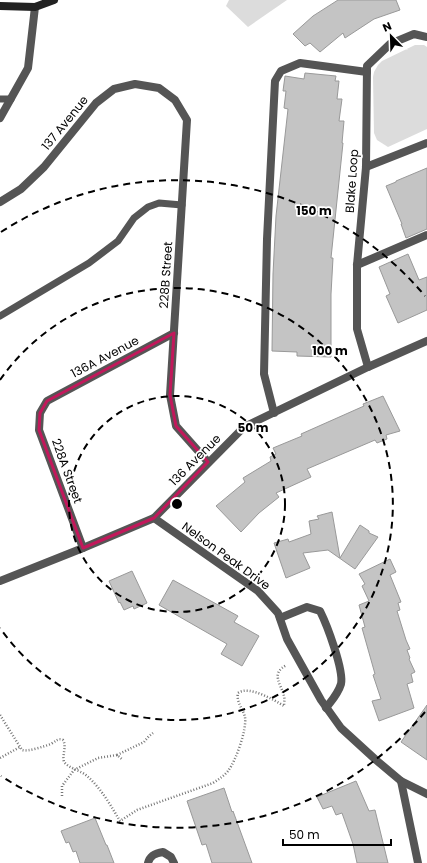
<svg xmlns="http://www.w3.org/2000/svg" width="427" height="863" font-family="Poppins,sans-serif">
	<rect width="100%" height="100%" fill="#fff"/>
	<g fill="#dcdcdc">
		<polygon points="229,0 287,0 248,27 226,6"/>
		<polygon points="415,45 424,45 427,47 427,129 388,147 377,140 374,133 373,77 374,72 378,65 382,61"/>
	</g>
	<g fill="#c4c4c4" stroke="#999">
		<polygon points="338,0 396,0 400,10 374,19 345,38 343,33 320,52 310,43 305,46 293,34 313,16"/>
		<polygon points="305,73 336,76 335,81 339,81 337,99 342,99 339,121 344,121 342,143 343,143 331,258 333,258 331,294 331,357 297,356 297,352 272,351 273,274 276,216 288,109 284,108 286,91 283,91 285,76 304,79"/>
		<polygon points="427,168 427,229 406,238 401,224 402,224 386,186 396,182 396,181"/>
		<polygon points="408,254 419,280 427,277 427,310 398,323 386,296 390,294 379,267"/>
		<polygon points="383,396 400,431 386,435 387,439 377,443 375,440 307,469 311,477 276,493 279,497 259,513 241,532 216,506 245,482 243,478 271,461 270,457 276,454 273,448 302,436 301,434 364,406 363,404"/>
		<polygon points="332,512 340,558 360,525 369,531 369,533 378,537 355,569 328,550 303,553 310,568 286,578 274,543 288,539 289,542 311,534 309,521 319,519 317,516"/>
		<polygon points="390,559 396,572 390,575 401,602 398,603 400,610 397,611 406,640 410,649 407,650 410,658 409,659 415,672 411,674 413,682 407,684 414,708 379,721 372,701 381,699 373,675 375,674 362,628 365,627 359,605 369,601 362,586 365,584 359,574"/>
		<polygon points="132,571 147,603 134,609 133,606 124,610 120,602 119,603 109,581"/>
		<polygon points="173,580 238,616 234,622 259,636 242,666 221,654 227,644 159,605"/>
		<polygon points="427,705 427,760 401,742"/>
		<polygon points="356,781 369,811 375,810 388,863 357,863 353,844 342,813 336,815 332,806 323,809 317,797"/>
		<polygon points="224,788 232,812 233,811 252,863 212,863 206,844 202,845 187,801"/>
		<polygon points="95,818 106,845 107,845 114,863 80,863 76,851 73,852 69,842 66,843 61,831"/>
	</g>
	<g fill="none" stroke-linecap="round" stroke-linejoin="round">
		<g stroke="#777" stroke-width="2.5" stroke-dasharray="1 2" stroke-linecap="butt">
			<path d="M 0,715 L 22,750 C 28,752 45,746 51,744 C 56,741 58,738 63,740 C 67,747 62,754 64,762 C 70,769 80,770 87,776 C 101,788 111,806 120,821 L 137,810 L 213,783 C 219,779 224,776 228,771 C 236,761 247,729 245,717 C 243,709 236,702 238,693 C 249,685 274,700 284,706 C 284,703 285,699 284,696 C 281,684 270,673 287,665"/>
			<polyline points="117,755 144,742 149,736 153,733"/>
			<polyline points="0,758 20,747"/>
			<polyline points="62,796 62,786 74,770 98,758 117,755 123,760"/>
		</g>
		<g stroke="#555" stroke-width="7">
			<polyline points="0,99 11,99"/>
			<polyline points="0,316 89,263 118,241 134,218 148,207 159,203 182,205"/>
		</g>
		<g stroke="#555" stroke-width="8">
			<polyline points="0,118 28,68 35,7"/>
			<polyline points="366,167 427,143"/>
			<polyline points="0,202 21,189 44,167 96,103 114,89 135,84 159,88 175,100 187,120 170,395 176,426 208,462"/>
			<polyline points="357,265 427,235"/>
			<polyline points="368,367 357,329 357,265 366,167 367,66 390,44 414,34 427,37"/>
			<polyline points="274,413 264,374 267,239 275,81 281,71 300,63 367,72"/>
			<polyline points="154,518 258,591 278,613 287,639 321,700 341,728 376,760 401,781 418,863"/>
			<polyline points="83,548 39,430 40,413 47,401 174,333"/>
			<polyline points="0,581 83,548 154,518 244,427 368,367 427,341"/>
			<path d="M 280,618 L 307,607 L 320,611 C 327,625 344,670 341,684 C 338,694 332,700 326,708"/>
			<polyline points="401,781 427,794"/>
			<path d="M 148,863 C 150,855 156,853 163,852 L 171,857 L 174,863"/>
		</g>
		<polyline stroke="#222" stroke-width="8" points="0,6 35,7 54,0"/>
	</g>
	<path fill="none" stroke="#c2185b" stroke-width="3" stroke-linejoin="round" d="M 174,333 L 170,395 L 176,426 L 208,462 L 154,518 L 83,548 L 39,430 L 40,413 L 47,401 Z"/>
	<g fill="none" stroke="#000" stroke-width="2" stroke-dasharray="7 5">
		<circle cx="177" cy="504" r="108"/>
		<path d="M0 380A216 216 0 1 1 0 628"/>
		<path d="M425 712A324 324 0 0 1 1 776M1 232A324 324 0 0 1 425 296"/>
	</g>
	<g text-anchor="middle" stroke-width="3.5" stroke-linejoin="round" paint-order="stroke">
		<g font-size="12" fill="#000" stroke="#fff">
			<text transform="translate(65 123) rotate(-51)" y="4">137 Avenue</text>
			<text transform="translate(352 181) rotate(-86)" y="4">Blake Loop</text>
			<text transform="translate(166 275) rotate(-86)" y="4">228B Street</text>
			<text transform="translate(105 357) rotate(-28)" y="4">136A Avenue</text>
			<text transform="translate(195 460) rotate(-45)" y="4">136 Avenue</text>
			<text transform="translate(67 471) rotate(70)" y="4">228A Street</text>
			<text transform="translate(226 556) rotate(36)" y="4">Nelson Peak Drive</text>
		</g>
	</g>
	<circle cx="177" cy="504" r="6" fill="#000" stroke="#fff" stroke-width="2"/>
	<g font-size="12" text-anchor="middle" font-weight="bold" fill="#000" stroke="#fff" stroke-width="3.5" stroke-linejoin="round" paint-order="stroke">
		<text x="314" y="215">150 m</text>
		<text x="330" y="355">100 m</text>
		<text x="253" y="432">50 m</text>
	</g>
	<g transform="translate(391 36) rotate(337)" stroke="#ffffff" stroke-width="3" paint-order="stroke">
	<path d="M0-3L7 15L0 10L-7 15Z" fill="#000000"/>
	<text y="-6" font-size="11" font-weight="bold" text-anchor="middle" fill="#000000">N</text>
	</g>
	<path d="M283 839v6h108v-6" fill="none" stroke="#000000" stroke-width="2"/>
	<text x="289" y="839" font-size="12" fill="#000000" stroke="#ffffff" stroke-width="3" paint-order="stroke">50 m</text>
</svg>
